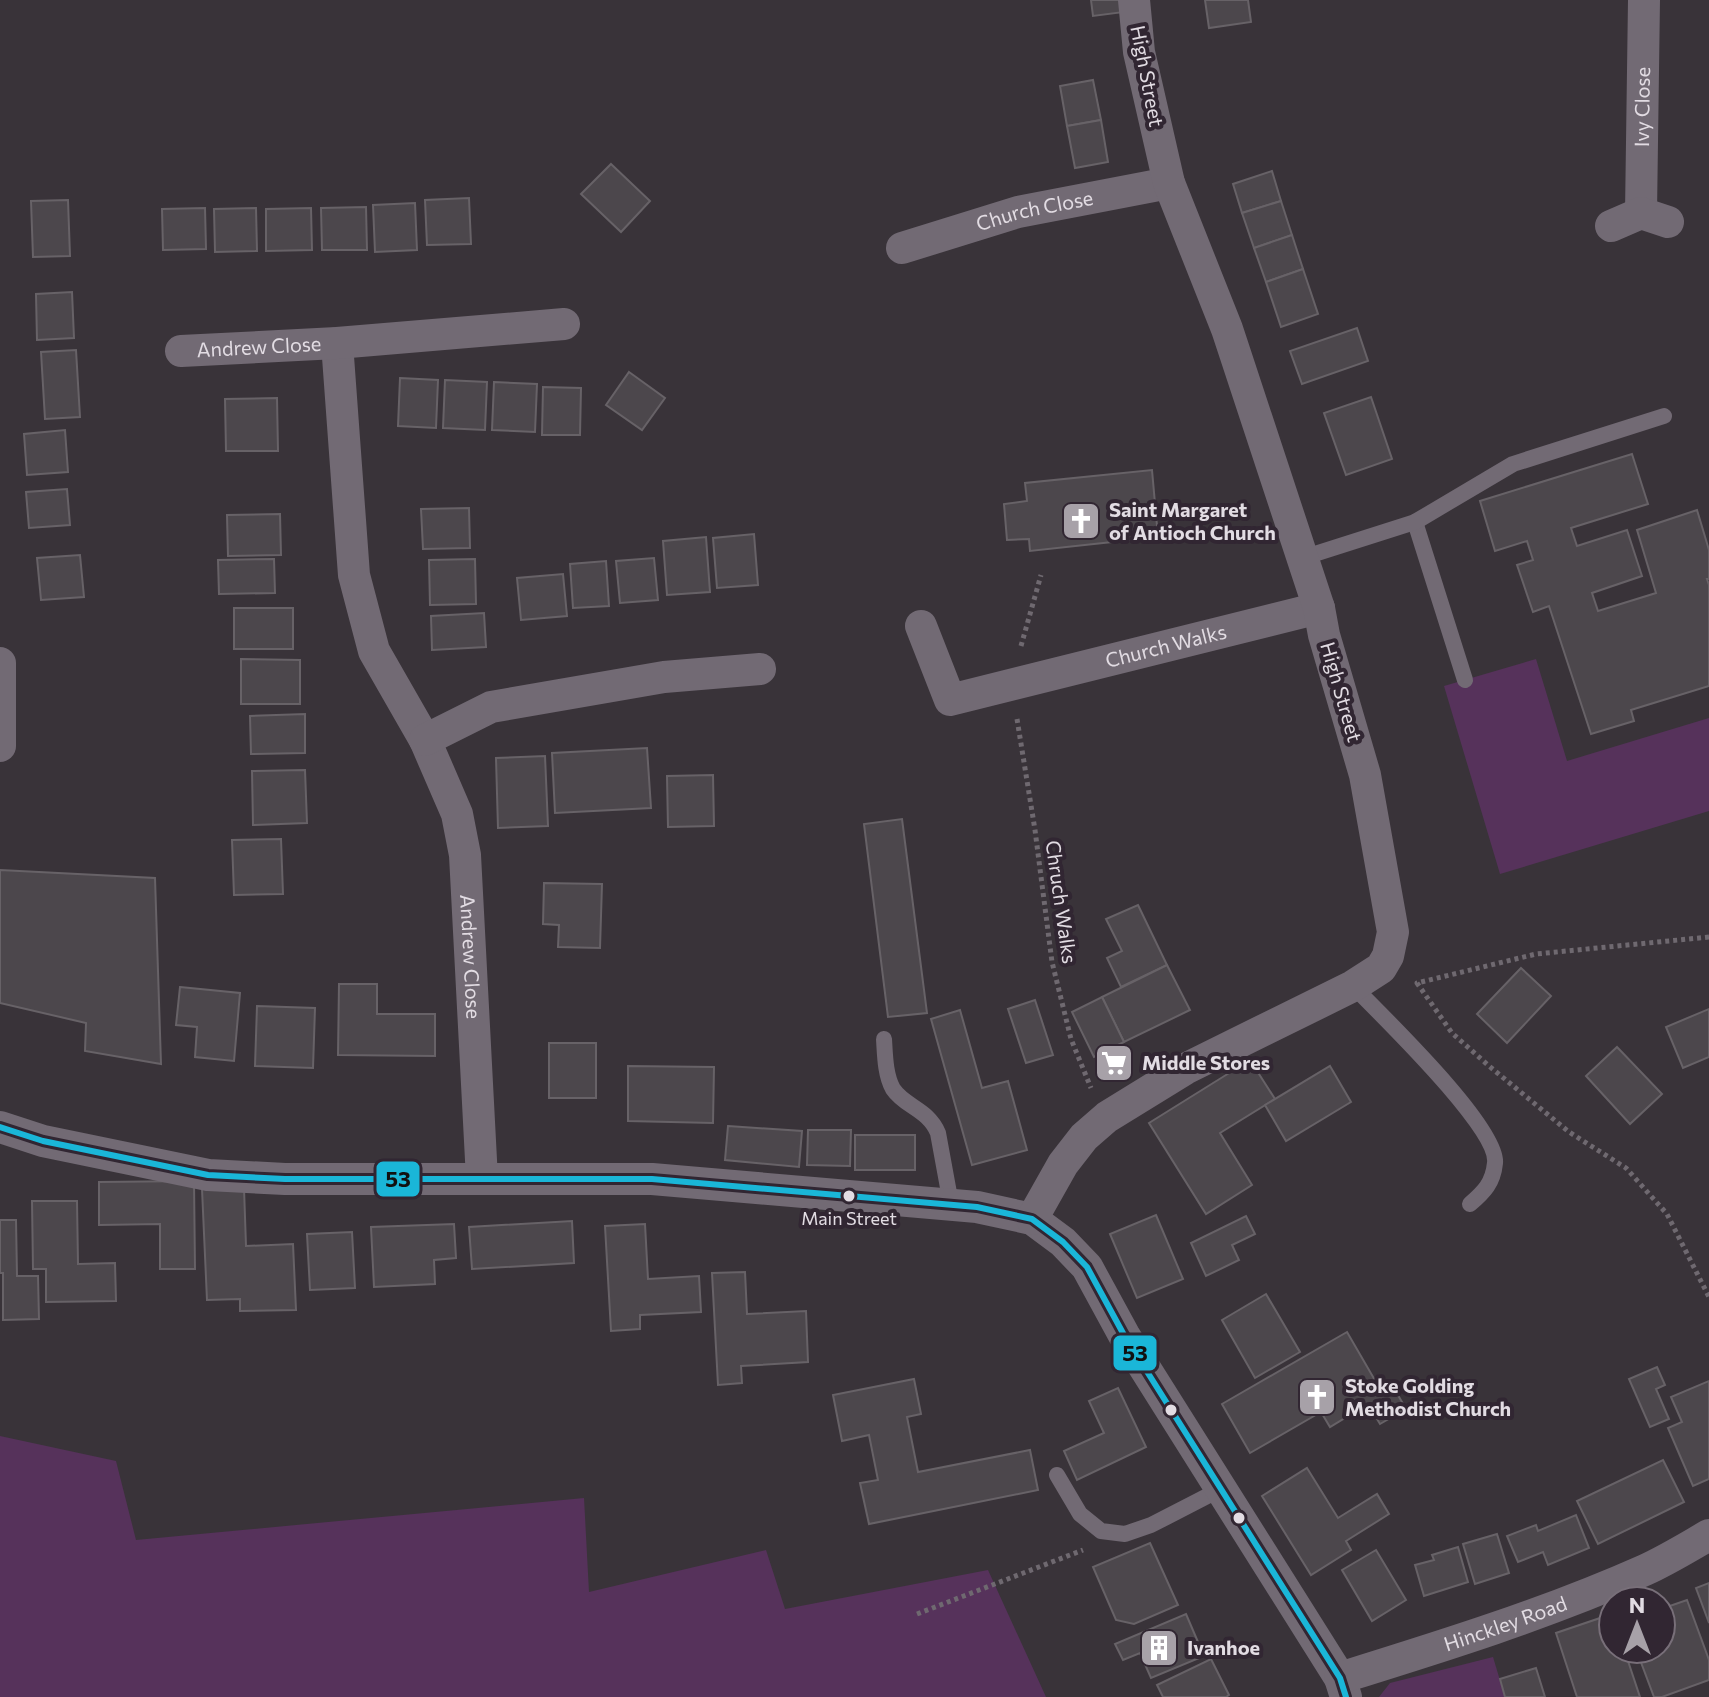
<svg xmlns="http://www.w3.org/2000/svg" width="1709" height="1697" font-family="Commissioner,sans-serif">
	<rect width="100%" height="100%" fill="#393339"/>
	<g fill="#56325b">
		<polygon points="1536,659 1567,761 1709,718 1709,811 1500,874 1444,686"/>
		<polygon points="0,1436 116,1461 136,1540 584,1498 589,1592 766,1550 785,1609 988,1570 1046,1697 0,1697"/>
		<polygon points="1493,1657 1505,1697 1379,1697 1390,1683"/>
	</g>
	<g fill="#4c474c" stroke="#676267" stroke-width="2">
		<polygon points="1091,0 1122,0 1124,12 1093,16"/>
		<polygon points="1205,0 1248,0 1251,22 1209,28"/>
		<polygon points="1093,80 1101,120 1067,126 1060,86"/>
		<polygon points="1101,120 1108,162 1075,168 1067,126"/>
		<polygon points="611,164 650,201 621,232 581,194"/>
		<polygon points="1272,171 1281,201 1242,213 1233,184"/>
		<polygon points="469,198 471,244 427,245 425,200"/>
		<polygon points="68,200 70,256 33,257 31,201"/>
		<polygon points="1281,201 1292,235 1254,248 1242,213"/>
		<polygon points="415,203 417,250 375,252 373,205"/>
		<polygon points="366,207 367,250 322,250 321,208"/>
		<polygon points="205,208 206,249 163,250 162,209"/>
		<polygon points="256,208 257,251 215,252 214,209"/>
		<polygon points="311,208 312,250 266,251 266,209"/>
		<polygon points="1292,235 1303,269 1266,282 1254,248"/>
		<polygon points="1303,269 1318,314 1281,327 1266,282"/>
		<polygon points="72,292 74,338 37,340 36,294"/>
		<polygon points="1357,328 1368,361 1302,384 1290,351"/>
		<polygon points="76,350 80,417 45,419 41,352"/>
		<polygon points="629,372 665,398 642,430 606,405"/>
		<polygon points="400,378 438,380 436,428 398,426"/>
		<polygon points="445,380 487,382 485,430 443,428"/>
		<polygon points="494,382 537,384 535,432 492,430"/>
		<polygon points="543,387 581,388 580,435 542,435"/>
		<polygon points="1371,397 1392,459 1346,475 1324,413"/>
		<polygon points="277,398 278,451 226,451 225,399"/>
		<polygon points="65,430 68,472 27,475 24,434"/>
		<polygon points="1632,454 1648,504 1571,528 1577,546 1627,530 1642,576 1592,593 1598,611 1656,593 1637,530 1697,510 1709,550 1709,579 1707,579 1709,585 1709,686 1631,710 1634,721 1591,734 1549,606 1533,612 1517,565 1533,560 1527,541 1495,551 1480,501"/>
		<polygon points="1152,470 1158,537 1030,551 1029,539 1007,540 1004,504 1027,501 1025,483"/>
		<polygon points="67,489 70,525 29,528 26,492"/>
		<polygon points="469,508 470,548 423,549 421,509"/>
		<polygon points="280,514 281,555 228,556 227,515"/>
		<polygon points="754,534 758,585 717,588 713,538"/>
		<polygon points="706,537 710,592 667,595 663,541"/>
		<polygon points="80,555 84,597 41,600 37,558"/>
		<polygon points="654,558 658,600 620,603 616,561"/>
		<polygon points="274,559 275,593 219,594 218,560"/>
		<polygon points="475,559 476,604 430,605 429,560"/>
		<polygon points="606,561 609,606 573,608 570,564"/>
		<polygon points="563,574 567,616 521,620 517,578"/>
		<rect x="234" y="608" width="59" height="41"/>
		<polygon points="484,613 486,647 432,650 431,616"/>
		<polygon points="241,659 300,660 300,704 241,704"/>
		<polygon points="305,714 305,753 251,754 250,716"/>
		<polygon points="647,748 651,808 555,813 552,753"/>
		<polygon points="545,756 548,826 498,828 496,758"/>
		<polygon points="305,770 307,823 253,825 252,771"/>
		<polygon points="713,775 714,826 668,827 667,776"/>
		<polygon points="902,819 927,1013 888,1017 864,824"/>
		<polygon points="281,839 283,894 234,895 232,840"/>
		<polygon points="0,870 155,878 161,1064 85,1051 86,1023 0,1003"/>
		<polygon points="544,883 602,884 600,948 558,947 559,925 543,924"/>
		<polygon points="1138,905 1167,965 1121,987 1107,958 1122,951 1106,919"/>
		<polygon points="1167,965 1190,1010 1124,1042 1102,997"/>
		<polygon points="1521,968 1551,996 1507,1043 1477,1014"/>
		<polygon points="339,984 377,984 377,1014 435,1014 435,1056 338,1055"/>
		<polygon points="180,987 240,993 234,1061 195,1057 197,1027 176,1025"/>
		<polygon points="1102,997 1124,1042 1094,1057 1072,1012"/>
		<polygon points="1035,1000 1053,1055 1026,1063 1008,1009"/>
		<polygon points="257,1006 315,1008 313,1068 255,1066"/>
		<polygon points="1709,1009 1709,1057 1683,1068 1666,1027"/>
		<polygon points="960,1010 982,1088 1008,1081 1027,1150 972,1165 931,1019"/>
		<rect x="549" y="1043" width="47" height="55"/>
		<polygon points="1617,1047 1662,1094 1630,1124 1586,1076"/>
		<polygon points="1250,1060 1275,1099 1220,1133 1252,1185 1206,1214 1149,1123"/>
		<polygon points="628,1066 714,1067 713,1123 628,1121"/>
		<polygon points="1330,1066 1351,1102 1286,1141 1265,1105"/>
		<polygon points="728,1126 802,1131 799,1167 725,1160"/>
		<polygon points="808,1130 851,1130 850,1166 807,1165"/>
		<rect x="855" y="1135" width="60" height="35"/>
		<polygon points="194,1181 195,1269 160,1269 160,1224 99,1225 99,1182"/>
		<polygon points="244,1188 246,1246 293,1244 296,1310 240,1311 240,1299 207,1300 202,1189"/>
		<polygon points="32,1201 77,1201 78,1264 115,1263 116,1301 46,1302 46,1269 33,1269"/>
		<polygon points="1156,1215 1183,1279 1137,1298 1110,1234"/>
		<polygon points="1246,1216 1255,1234 1232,1245 1239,1260 1206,1276 1191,1243"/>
		<polygon points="0,1220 16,1220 17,1276 38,1276 39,1319 3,1320 3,1273 0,1273"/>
		<polygon points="572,1221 574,1263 472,1269 469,1227"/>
		<polygon points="454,1224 456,1258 434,1260 435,1284 374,1287 371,1227"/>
		<polygon points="645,1224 648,1279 699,1276 701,1312 640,1315 640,1329 611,1331 605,1226"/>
		<polygon points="352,1232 355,1288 310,1290 307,1234"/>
		<polygon points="745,1272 747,1314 806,1311 808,1362 741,1366 742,1383 718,1385 712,1273"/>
		<polygon points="1266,1294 1300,1352 1255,1378 1222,1320"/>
		<polygon points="1347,1332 1380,1389 1391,1383 1406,1409 1380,1424 1368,1404 1330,1427 1321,1412 1250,1453 1222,1404"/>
		<polygon points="1657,1367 1665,1385 1656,1389 1669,1419 1650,1427 1629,1379"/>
		<polygon points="914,1379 921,1414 907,1417 918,1472 1030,1450 1038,1490 869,1524 860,1483 878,1480 869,1435 842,1441 833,1395"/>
		<polygon points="1709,1381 1709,1479 1693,1486 1668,1428 1682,1422 1671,1397"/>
		<polygon points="1118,1388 1146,1447 1077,1480 1064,1451 1104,1433 1089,1401"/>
		<polygon points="1663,1460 1684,1502 1598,1544 1577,1501"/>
		<polygon points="1307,1468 1338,1518 1377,1494 1389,1514 1346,1541 1351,1550 1311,1575 1262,1496"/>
		<polygon points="1576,1515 1589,1548 1548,1565 1543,1552 1518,1562 1507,1536 1536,1525 1538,1531"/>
		<polygon points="1497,1534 1509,1573 1475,1584 1463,1544"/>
		<polygon points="1150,1543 1178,1605 1134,1624 1116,1620 1093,1567"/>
		<polygon points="1458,1547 1468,1582 1424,1596 1415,1565 1434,1560 1432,1555"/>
		<polygon points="1376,1550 1406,1600 1372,1621 1342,1570"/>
		<polygon points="1709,1583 1709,1623 1696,1588"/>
		<polygon points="1687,1600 1709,1660 1709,1680 1662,1697 1654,1697 1636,1649 1661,1649 1661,1609"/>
		<polygon points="1186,1614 1204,1656 1151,1678 1140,1653 1123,1660 1115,1644"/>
		<polygon points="1612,1614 1613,1649 1624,1649 1640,1697 1577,1697 1556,1633"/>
		<polygon points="1211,1659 1229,1695 1226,1697 1163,1697 1157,1685"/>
		<polygon points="1536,1668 1545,1697 1505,1697 1500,1679"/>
	</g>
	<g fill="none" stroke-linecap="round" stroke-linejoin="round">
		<g stroke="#6f6970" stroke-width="5" stroke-dasharray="4 4" stroke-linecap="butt">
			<polyline points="1021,646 1041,575"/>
			<polyline points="1017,719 1035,830 1052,962 1071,1039 1091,1088"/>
			<polyline points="1709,937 1536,954 1417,983 1452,1033 1489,1066 1569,1132 1626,1168 1667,1214 1709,1297"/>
			<polyline points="917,1614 1083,1550"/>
		</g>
		<g stroke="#726a74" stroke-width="16">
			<polyline points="1415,522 1465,680"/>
			<polyline points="1302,558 1415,522 1513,464 1664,416"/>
			<path d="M 1353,986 C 1381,1015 1499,1128 1495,1163 C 1493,1183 1484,1192 1470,1204"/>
			<path d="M 884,1039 C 885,1054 885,1075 893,1089 C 905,1107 928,1109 938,1133 L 951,1204"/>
			<polyline points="1057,1475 1080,1514 1101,1531 1125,1534 1151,1525 1221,1489"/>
		</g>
		<g stroke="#726a74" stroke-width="32">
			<path id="s1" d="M 1641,213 L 1644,0"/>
			<polyline points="1611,226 1641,213 1668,222"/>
			<path id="s2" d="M 902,248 L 1018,212 L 1169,183"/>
			<path id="s3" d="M 337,343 L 354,575 L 374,651 L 425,740 L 457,814 L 465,855 L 482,1179"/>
			<path id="s4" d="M 181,351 L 337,343 L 564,324"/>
			<path id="s5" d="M 921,626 L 950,700 L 1319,608"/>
			<polyline points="0,663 0,746"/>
			<polyline points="425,740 491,707 664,677 760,669"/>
			<polyline points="0,1127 43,1141 208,1175 285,1179 652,1179 977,1207 1032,1219 1063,1242 1087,1267 1124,1335 1340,1678 1346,1697"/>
			<polyline points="1032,1219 1063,1164 1084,1137 1107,1117 1185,1069 1353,986 1381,968 1388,956 1393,932 1365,775 1324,635 1319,608 1227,329 1169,183 1139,52 1134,0"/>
			<path id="s6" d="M 1340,1678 C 1443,1646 1546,1614 1645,1570 C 1667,1560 1688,1547 1709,1535"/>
		</g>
		<g stroke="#312632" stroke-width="12">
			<polyline id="bus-1" points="0,1127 43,1141 208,1175 285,1179 652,1179 977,1207 1032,1219 1063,1242 1087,1267 1124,1335 1340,1678 1346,1697"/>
		</g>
		<use href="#bus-1" stroke="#1ab6d8" stroke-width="6"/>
	</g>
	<defs>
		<g id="church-square" transform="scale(2)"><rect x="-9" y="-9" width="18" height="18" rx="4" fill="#a7a1a8" stroke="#312632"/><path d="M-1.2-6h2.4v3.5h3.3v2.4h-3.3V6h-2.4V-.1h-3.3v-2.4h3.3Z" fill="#fff"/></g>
		<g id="supermarket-square" transform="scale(2)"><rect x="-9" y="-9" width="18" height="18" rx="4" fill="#a7a1a8" stroke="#312632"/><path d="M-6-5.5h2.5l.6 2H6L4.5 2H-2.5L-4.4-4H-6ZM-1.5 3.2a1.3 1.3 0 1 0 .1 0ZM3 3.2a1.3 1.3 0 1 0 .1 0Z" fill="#fff"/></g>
		<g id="building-square" transform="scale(2)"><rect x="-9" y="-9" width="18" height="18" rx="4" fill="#a7a1a8" stroke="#312632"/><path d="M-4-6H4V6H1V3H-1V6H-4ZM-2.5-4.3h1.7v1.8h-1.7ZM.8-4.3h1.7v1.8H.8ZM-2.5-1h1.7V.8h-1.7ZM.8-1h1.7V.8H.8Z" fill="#fff"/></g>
	</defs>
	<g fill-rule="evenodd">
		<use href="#church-square" x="1081" y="521"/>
		<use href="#supermarket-square" x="1114" y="1063"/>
		<use href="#church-square" x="1317" y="1397"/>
		<use href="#building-square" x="1159" y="1648"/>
	</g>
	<g fill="#e2dce3" stroke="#312632" stroke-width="3">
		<circle cx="849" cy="1196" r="7"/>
		<circle cx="1171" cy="1410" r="7"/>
		<circle cx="1239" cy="1518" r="7"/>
	</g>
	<g text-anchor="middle" stroke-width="8" stroke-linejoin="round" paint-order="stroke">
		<g font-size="18" fill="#e2dce3" stroke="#312632">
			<text x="849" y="1225">Main Street</text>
		</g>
		<g font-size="20" fill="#e2dce3" stroke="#312632">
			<text transform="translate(1147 76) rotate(79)" y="7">High Street</text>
			<text dy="7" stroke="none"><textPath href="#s1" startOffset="106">Ivy Close</textPath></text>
			<text dy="7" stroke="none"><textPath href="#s2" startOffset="138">Church Close</textPath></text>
			<text dy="7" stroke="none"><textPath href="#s4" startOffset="78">Andrew Close</textPath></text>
			<text dy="7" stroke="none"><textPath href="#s5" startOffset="302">Church Walks</textPath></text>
			<text transform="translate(1341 692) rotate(74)" y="7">High Street</text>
			<text transform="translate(1061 902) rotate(82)" y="7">Chruch Walks</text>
			<text dy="7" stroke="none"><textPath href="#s3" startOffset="638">Andrew Close</textPath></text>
			<text dy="7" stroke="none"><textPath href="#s6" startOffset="174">Hinckley Road</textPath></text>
		</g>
		<g font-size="20" font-weight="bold" fill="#e2dce3" stroke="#312632" text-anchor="start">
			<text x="1109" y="517">Saint Margaret<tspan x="1109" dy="23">of Antioch Church</tspan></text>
			<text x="1142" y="1070">Middle Stores</text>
			<text x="1345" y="1393">Stoke Golding<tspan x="1345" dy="23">Methodist Church</tspan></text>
			<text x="1187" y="1655">Ivanhoe</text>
		</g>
	</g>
	<g stroke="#312632" stroke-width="3">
		<rect x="375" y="1160" width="46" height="38" rx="8" fill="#1ab6d8"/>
		<rect x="1112" y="1334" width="46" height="38" rx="8" fill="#1ab6d8"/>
	</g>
	<g font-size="22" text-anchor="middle" font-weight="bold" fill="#111">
		<text x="398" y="1187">53</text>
		<text x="1135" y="1361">53</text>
	</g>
	<g transform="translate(1637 1625)"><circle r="38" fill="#312632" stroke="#786f79" stroke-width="2"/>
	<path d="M0-6L14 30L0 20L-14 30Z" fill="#a7a1a8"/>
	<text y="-12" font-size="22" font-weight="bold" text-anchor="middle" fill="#e2dce3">N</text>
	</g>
</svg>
